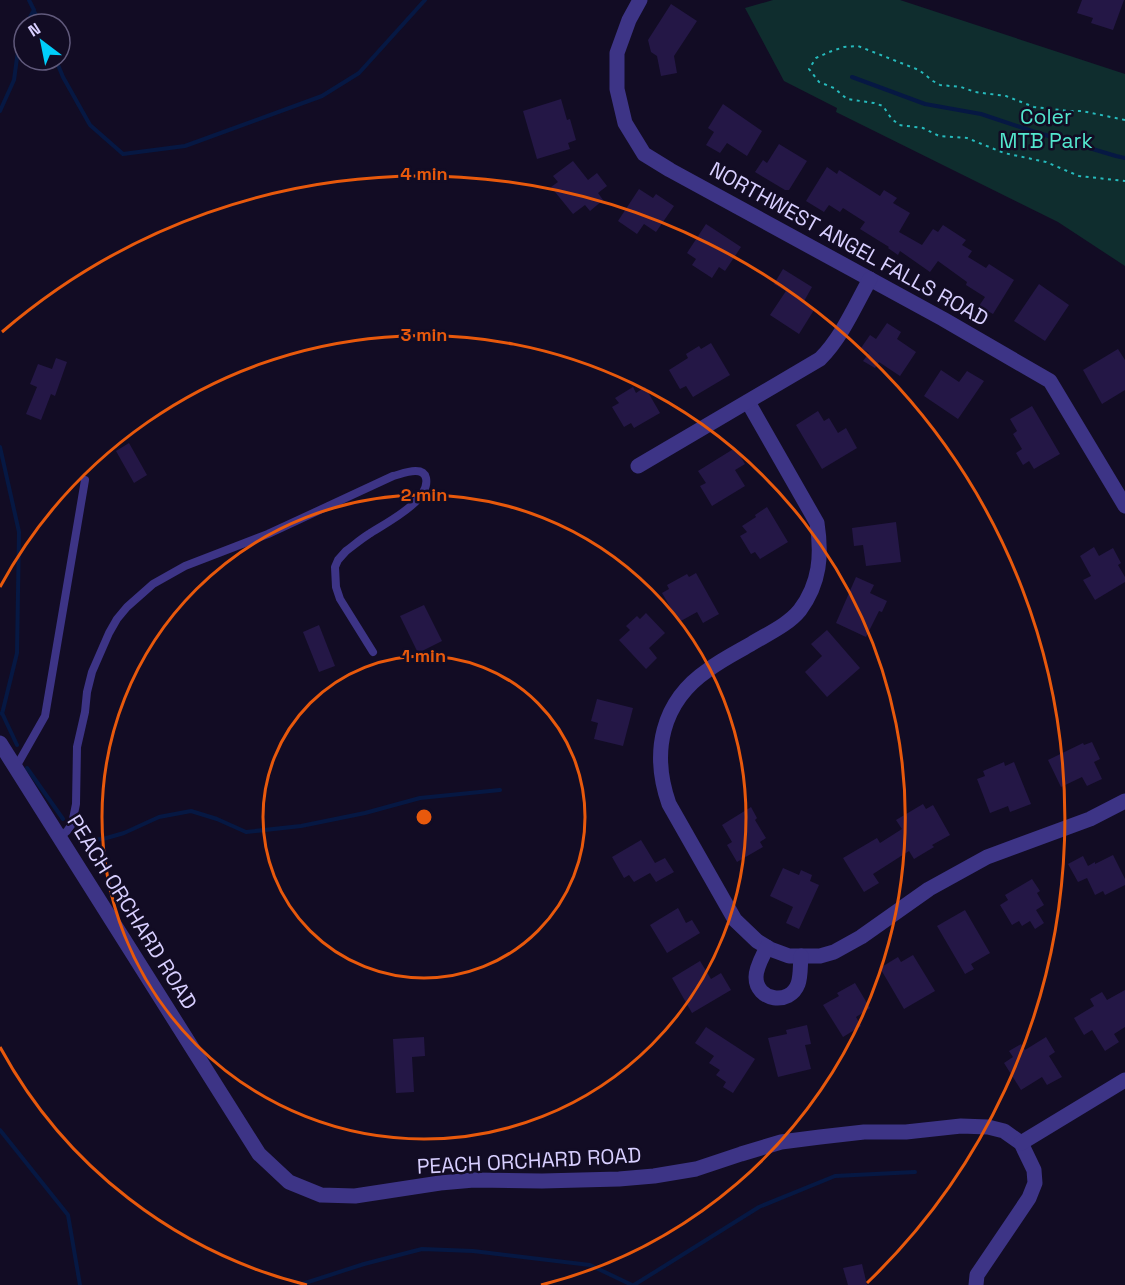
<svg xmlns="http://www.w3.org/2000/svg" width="1125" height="1285" font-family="'Space Grotesk',sans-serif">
	<rect width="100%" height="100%" fill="#120c24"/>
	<polygon fill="#0f2d2e" points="773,0 900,0 1125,74 1125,266 1058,222 836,112 837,108 784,81 745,8"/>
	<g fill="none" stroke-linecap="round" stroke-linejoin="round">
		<g stroke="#061843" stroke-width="4">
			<polyline points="34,11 40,24"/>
			<polyline points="26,24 34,10 29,0"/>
			<polyline points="56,60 63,77 90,125 123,154 185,146 322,96 359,73 425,0"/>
			<polyline points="852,77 925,104 981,114 1032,131 1116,156 1125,158"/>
			<polyline points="0,111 14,80 20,36 24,28"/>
			<polyline points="0,447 19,532 17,653 2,714"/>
			<polyline points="2,713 17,745"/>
			<polyline points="27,768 63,819"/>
			<polyline points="76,837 80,841 103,839 124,833 159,817 191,811 217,819 246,832 301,826 365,813 420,798 500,790"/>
			<polyline points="0,1130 68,1215 80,1285"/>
			<polyline points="299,1285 364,1264 422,1249 473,1251 590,1265 632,1285"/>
			<polyline points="634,1285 759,1207 835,1176 915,1172"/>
		</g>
	</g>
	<g fill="#241746">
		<polygon points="1082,0 1124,0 1113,30 1091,23 1093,18 1077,13"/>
		<polygon points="671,4 697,21 674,56 677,73 661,76 657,56 651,52 648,40"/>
		<polygon points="561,99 567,120 570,119 576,140 568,143 570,149 537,159 523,111"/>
		<polygon points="723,104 762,131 747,156 727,143 720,153 706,145 714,132 708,128"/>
		<polygon points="779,144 807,161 789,190 785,190 755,172 763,160 767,163"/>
		<polygon points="573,161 588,180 597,173 607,186 598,193 603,200 590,211 585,205 573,214 551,187 558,182 553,176"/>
		<polygon points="827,167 837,174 839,170 880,196 884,190 897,198 893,203 910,213 899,232 922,245 933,229 938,232 943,225 966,240 962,245 972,251 968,257 986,268 989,264 1014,280 993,314 979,306 985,297 966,285 967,282 938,261 930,272 900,251 898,255 888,248 889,247 860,229 865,222 843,208 840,212 829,205 824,212 806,201"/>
		<polygon points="639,189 653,198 656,194 674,206 656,232 644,224 637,234 618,221"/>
		<polygon points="706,224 741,247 725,271 719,267 712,278 692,265 696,259 687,253"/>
		<polygon points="783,269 812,287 803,303 814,310 799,334 770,315 786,291 774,284"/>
		<polygon points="1039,284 1069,305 1045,341 1014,321"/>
		<polygon points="887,323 901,332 897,339 916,352 900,376 879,362 875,368 863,361 869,353 861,348 870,335 876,339"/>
		<polygon points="711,343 730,375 693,397 686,386 680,389 669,370 688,358 686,354 699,346 701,349"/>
		<polygon points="1118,349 1125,360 1125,390 1102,404 1083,370"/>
		<polygon points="56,358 67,362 55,396 51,394 41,420 26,414 37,387 30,384 38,364 52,369"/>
		<polygon points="941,370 959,382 967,371 984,381 958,419 924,396"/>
		<polygon points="633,387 636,393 645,387 660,413 634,428 631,423 624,427 612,407 619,403 615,398"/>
		<polygon points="1032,406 1060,454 1034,469 1029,461 1023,465 1016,453 1022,449 1013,434 1017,431 1010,419"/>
		<polygon points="818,411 824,421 829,418 838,433 846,428 857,448 822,469 796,425"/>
		<polygon points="129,443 147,475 134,483 116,451"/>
		<polygon points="735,448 745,464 735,470 745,486 712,506 700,486 706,483 698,471"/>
		<polygon points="767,507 788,542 760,559 755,552 751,554 740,536 747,532 742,526 756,517 755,515"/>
		<polygon points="896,522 901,562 866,566 863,545 854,546 852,528"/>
		<polygon points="1094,547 1099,556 1113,548 1121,563 1118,565 1125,577 1125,582 1095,600 1083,580 1091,576 1080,556"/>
		<polygon points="696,573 719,614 703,623 697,612 679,622 662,593 669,589 667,585 687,574 689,577"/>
		<polygon points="856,577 874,585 870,593 887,601 882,612 879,611 866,637 836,623"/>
		<polygon points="424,605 442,641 418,653 400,616"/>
		<polygon points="646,613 665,633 649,648 657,658 646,669 619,640 630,630 626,626 637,616 640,619"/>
		<polygon points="319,625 335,666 319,672 303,632"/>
		<polygon points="827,630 860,668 827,697 805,672 822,656 811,644"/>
		<polygon points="597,699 633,708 623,746 594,739 598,723 591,721"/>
		<polygon points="1092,742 1100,759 1094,762 1102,779 1087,786 1082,777 1061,787 1048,760 1083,743 1084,745"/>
		<polygon points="1004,762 1005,766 1014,762 1031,804 1010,812 1008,806 990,813 977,779 985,776 983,771"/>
		<polygon points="923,804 926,809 933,805 950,835 932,845 934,847 914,859 909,851 873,874 879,883 864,892 843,858 877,838 880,843 902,829 896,820"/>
		<polygon points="751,807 757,818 755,820 766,838 760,842 763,847 737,862 727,845 732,842 722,825"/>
		<polygon points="641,840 655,863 665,858 674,872 656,882 650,873 634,882 629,875 624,878 612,857"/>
		<polygon points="1113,855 1125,879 1125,885 1105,895 1103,891 1095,895 1087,878 1078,882 1068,864 1083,856 1088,866 1095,862 1095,864"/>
		<polygon points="783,868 799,875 801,870 812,875 810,881 819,885 799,929 786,923 793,907 770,896"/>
		<polygon points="1032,879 1040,891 1037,893 1044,905 1036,910 1044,923 1035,929 1030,921 1022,926 1019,921 1012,925 1000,905 1008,900 1005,895"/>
		<polygon points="678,908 686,923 692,920 700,933 667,953 650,925"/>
		<polygon points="965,910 990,953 971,964 974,969 965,974 937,926"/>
		<polygon points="913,955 935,991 904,1009 880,968 898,957 901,962"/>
		<polygon points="700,961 711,979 721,973 731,990 692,1013 672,978"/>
		<polygon points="855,983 870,1008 856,1017 861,1026 843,1037 823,1005 839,996 837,993"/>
		<polygon points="1125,990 1125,1027 1114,1034 1119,1042 1105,1051 1092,1030 1084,1035 1074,1018 1094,1006 1090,999 1102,992 1107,1000"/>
		<polygon points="807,1025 811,1044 805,1045 811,1069 778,1077 768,1038 787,1034 786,1030"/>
		<polygon points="706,1027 755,1059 733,1093 723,1087 726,1082 716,1075 720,1070 709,1063 714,1056 695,1043"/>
		<polygon points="424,1037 425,1056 412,1057 414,1092 396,1093 393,1039"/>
		<polygon points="1046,1037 1055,1052 1049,1056 1062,1077 1047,1085 1042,1077 1021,1090 1004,1063 1013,1057 1009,1051 1021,1044 1025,1050"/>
		<polygon points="862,1264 867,1285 848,1285 843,1268"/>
	</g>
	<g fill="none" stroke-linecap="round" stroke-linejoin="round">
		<polyline stroke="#26babc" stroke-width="2" stroke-dasharray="3 4.5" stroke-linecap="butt" points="1125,120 1082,111 1069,111 1034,107 1006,96 975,92 961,87 940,85 933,81 919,70 858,46 844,47 829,52 816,58 809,69 819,82 834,88 847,99 874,103 883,106 891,118 899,125 923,128 939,136 967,138 1004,153 1046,162 1079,176 1125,181"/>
		<g stroke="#3d3486" stroke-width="8">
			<polyline points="16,767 45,716 85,480"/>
			<path d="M 60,837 L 67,831 L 72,824 L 76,804 L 77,747 L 85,712 L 87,692 L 92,672 L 109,633 L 117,619 L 127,607 L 153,584 L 185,566 L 268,534 L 393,476 C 402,474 423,465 426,478 C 431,501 384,524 369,534 C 361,539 354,545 346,551 L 338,560 L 335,567 L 336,587 L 340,599 L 373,652"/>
		</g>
		<g stroke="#3d3486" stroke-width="15">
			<polyline points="640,0 629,20 617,53 617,89 625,123 644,154 670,170 943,319 1050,381 1125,506"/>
			<path d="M 748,402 L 817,523 C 822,555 820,583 800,610 C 788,625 767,634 751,644 C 737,652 721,660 708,670 C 661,702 651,753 669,804 L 735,920 L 757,941 L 770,949 L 789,956 L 820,956 L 834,952 L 861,937 L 929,889 L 987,857 L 1090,819 L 1125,801"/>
			<path d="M 638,466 L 820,359 C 842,337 855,306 870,279"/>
			<polyline points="0,743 259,1154 289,1182 321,1195 355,1196 440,1183 474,1180 542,1181 619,1179 654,1176 696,1169 741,1154 781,1142 820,1137 864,1132 906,1132 961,1126 988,1127 1004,1131 1021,1143 1034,1170 1035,1183 1029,1198 977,1275 976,1285"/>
			<path d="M 767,947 C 763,956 756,967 756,977 C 756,1001 790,1006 798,984 C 801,976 800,965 801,956"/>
			<polyline points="1021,1143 1125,1080"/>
		</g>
	</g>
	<g fill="none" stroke="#e8590c" stroke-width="3">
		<circle cx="424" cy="817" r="161"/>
		<circle cx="424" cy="817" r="322"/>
		<path d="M307 1285A482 482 0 0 1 0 1047M0 587A482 482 0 1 1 541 1285"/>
		<path d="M2 332A643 643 0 0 1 867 1283"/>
	</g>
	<g text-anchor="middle" stroke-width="5" stroke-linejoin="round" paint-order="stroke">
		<g font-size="21" fill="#53e7ce" stroke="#120c24">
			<text x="1046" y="124">Coler<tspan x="1046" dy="24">MTB Park</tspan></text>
		</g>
		<g font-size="21" fill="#d8cfff" stroke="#120c24">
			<text transform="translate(849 244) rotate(29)" y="7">NORTHWEST ANGEL FALLS ROAD</text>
			<text transform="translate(132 912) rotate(58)" y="7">PEACH ORCHARD ROAD</text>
			<text transform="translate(529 1161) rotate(-3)" y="7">PEACH ORCHARD ROAD</text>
		</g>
	</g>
	<circle cx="424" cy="817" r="9" fill="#e8590c" stroke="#120c24" stroke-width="3"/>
	<g font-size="18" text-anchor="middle" font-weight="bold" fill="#e8590c" stroke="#120c24" stroke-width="5" stroke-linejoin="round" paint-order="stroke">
		<text x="424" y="180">4 min</text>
		<text x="424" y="341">3 min</text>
		<text x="424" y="501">2 min</text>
		<text x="424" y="662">1 min</text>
	</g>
	<g transform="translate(42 42) rotate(328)"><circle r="28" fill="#120c24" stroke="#615a7c" stroke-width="1.5"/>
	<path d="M0-4.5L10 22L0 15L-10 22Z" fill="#00cefa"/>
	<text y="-9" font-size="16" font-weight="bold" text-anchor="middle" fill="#d8cfff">N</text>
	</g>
</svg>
